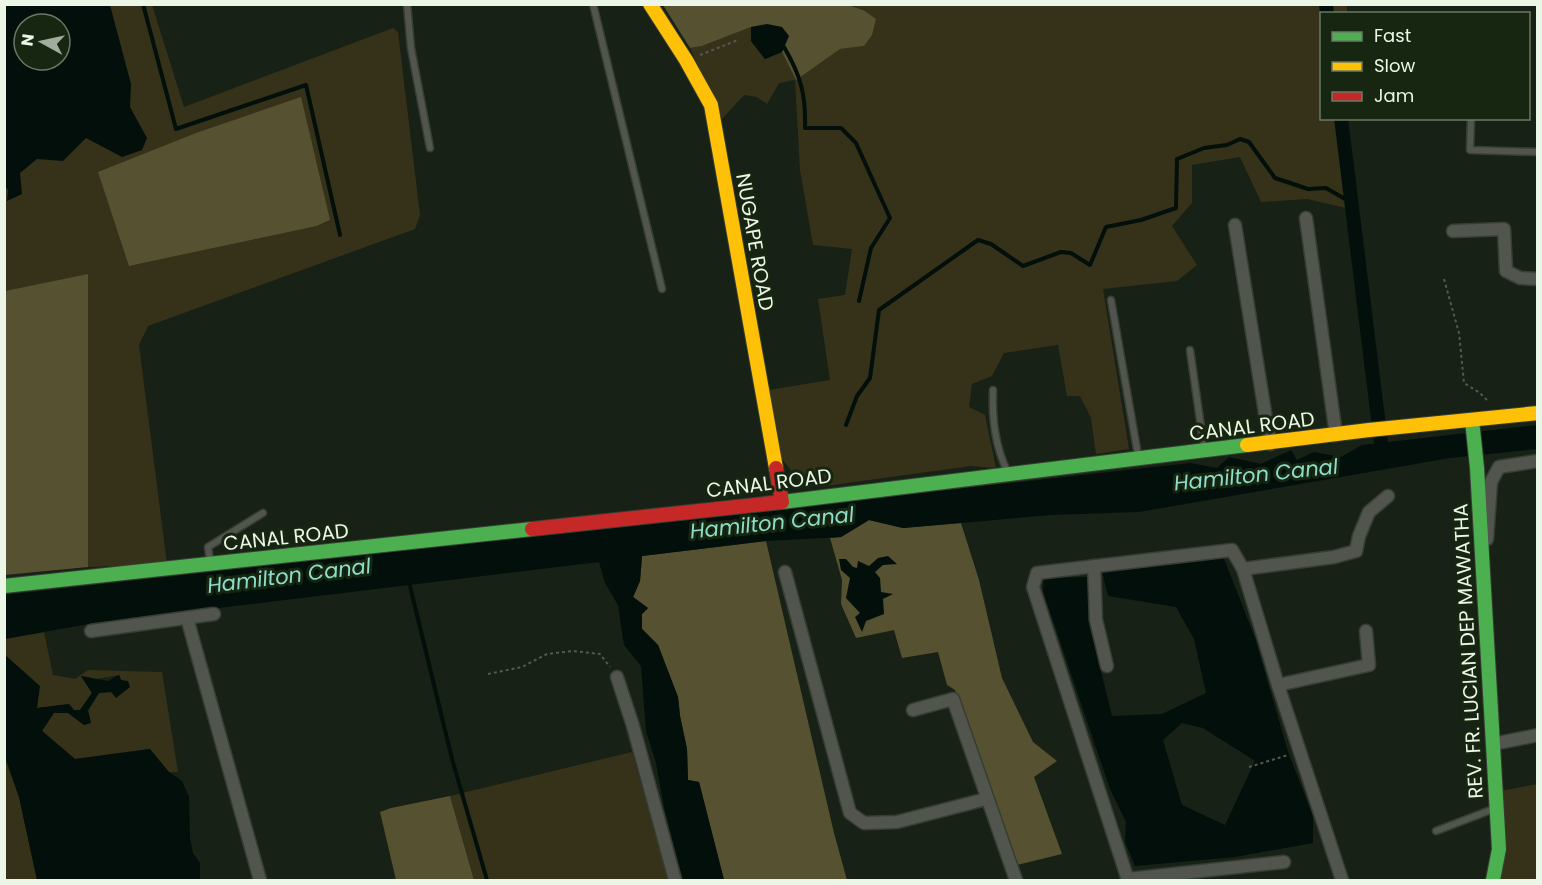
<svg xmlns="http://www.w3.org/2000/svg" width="1542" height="885" font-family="Poppins,sans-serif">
	<rect width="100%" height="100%" fill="#182115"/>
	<g fill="#363219" fill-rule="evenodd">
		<path d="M 5,5 L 152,5 L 184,107 L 393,28 L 398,32 L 420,215 L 415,229 L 148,326 L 139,345 L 167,564 L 88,567 L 88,275 L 5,291 ZM 24,24 L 60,24 L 60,60 L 24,60 ZM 329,221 L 317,226 L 129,266 Z"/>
		<polygon points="848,5 1347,5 1347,13 1322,14 1322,118 1348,119 1359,211 1307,199 1261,202 1240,157 1192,165 1192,203 1172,226 1197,265 1177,281 1103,289 1129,449 1096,454 1091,418 1080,396 1067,396 1058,345 1004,353 992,376 972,384 969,407 985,415 996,468 971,466 818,487 800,482 779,455 769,390 830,380 818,299 845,295 852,249 813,245 800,170 795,80 779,83 767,104 757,97 744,95 722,119 690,48 702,46 751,27 751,41 765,59 782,52 796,79 840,49 864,46 863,10"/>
		<polygon points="44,632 53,675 75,679 88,670 162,672 178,772 169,772 149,749 75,759 42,731 53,713 68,713 84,725 88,711 99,693 111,692 121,680 119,675 96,679 81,676 92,693 80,710 74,710 69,704 37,708 39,686 5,655 5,639"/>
		<polygon points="632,752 668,880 474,880 450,796"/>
		<polygon points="4,756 19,797 37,880 5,880"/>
		<polygon points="1537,784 1537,880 1501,880 1505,848 1501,791"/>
	</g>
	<g fill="#565131">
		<polygon points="663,5 848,5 863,10 876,19 872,35 864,46 840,49 796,80 782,52 788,36 751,27 702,46 690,48"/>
		<polygon points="301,97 330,220 317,226 129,266 98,172 196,133"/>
		<polygon points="88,274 88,567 5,575 5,291"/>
		<polygon points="869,520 903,528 961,523 979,580 1002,678 1033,742 1057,761 1034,777 1062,854 1017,865 955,690 947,685 938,652 902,658 894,630 856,638 841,604 842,580 830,538 841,537"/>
		<polygon points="766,541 834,833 847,880 724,880 699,782 688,780 687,749 680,716 678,697 658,645 642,629 642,614 648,608 633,597 640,581 642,556"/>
		<polygon points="450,796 474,880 396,880 380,812 391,808"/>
	</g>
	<g fill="#020f0a" fill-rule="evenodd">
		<path d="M 12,4 L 110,5 L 131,84 L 130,107 L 147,138 L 142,150 L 122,157 L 86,138 L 63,161 L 37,159 L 20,173 L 22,194 L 7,201 L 8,190 L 4,185 L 4,6 ZM 24,24 L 60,24 L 60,60 L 24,60 Z"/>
		<polygon points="767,24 782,27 789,36 782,52 765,59 751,41 751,27"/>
		<polygon points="1537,425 1537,449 1450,458 1139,512 1051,515 903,528 869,520 841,537 766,541 642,556 640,581 633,597 648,608 642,614 642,629 658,645 678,697 680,716 687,749 688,780 699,782 724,880 683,880 664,807 656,763 646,731 641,666 624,645 618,605 605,583 599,562 94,623 5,639 5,595 1190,463 1217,468 1229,457 1261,464 1291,450 1297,460 1314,452 1341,457 1362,445"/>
		<polygon points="888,556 897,564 883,565 875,572 880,578 881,592 893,594 883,599 884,614 866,621 862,632 855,617 860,613 846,598 850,578 841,570 839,559 846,559 853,567 857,568 858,561 869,566 878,558"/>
		<path d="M 1223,556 L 1255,638 L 1288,752 L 1313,816 L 1313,843 L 1235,857 L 1135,866 L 1125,842 L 1126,822 L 1110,789 L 1043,591 L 1044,578 L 1091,577 L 1088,619 L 1112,716 L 1162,714 L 1206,693 L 1194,639 L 1176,607 L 1108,596 L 1102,571 ZM 1182,723 L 1203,728 L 1255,761 L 1225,825 L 1182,805 L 1163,740 Z"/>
		<polygon points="5,655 40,686 37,708 69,704 74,710 80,710 92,693 81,676 108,681 119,675 121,680 128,681 130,687 116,698 111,692 99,693 88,710 91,723 84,725 68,713 54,713 42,731 75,759 150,749 169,772 182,781 189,797 190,838 193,853 200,863 200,880 37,880 19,797 5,756"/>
	</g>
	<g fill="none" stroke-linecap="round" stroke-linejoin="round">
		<g stroke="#020f0a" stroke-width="4">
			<polyline points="143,4 176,129 306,85 340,235"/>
			<path d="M 784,47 C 801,76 806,95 805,128 L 841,128 L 856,143 L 890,218 L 871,248 L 859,301"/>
			<polyline points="846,425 857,396 870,378 879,310 978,240 991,244 1023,266 1061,252 1071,253 1090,265 1106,227 1141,220 1176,208 1177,159 1204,148 1227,145 1240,139 1249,142 1275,178 1308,189 1326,188 1352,203"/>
			<polyline points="409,582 452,759 487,880"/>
		</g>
		<g stroke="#020f0a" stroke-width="14">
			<polyline points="1326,4 1327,14"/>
			<polyline points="1341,118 1383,459"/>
		</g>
		<g stroke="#363e33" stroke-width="9">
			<g id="lane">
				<polyline points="407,4 411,48 430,148"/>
				<polyline points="593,4 662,289"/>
				<polyline points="1471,118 1470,150 1538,152"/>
				<polyline points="1111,300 1138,455"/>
				<polyline points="1190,350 1204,448"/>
				<path d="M 993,390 C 992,420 995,446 1008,473"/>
				<polyline points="210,561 208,547 263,513"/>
				<polyline points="1436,831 1496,808"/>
			</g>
		</g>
		<g stroke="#363e33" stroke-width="15">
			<g id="street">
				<polyline points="1306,218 1336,435"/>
				<polyline points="1235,225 1270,444"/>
				<polyline points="1453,231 1504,229 1506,271 1520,278 1538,279"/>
				<polyline points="1487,539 1491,482 1499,467 1538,461"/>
				<polyline points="1094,566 1096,620 1107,666"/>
				<polyline points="1243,569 1334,557 1356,551 1359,536 1369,512 1388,496"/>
				<polyline points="785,572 850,813 864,823 897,822 986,799"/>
				<polyline points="187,618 260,880"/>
				<polyline points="91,631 214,614"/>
				<polyline points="617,677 633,726 675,880"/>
				<polyline points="1278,685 1369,665 1366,631"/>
				<polyline points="913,710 953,699 1016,880"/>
				<polyline points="1493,744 1538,735"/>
				<polyline points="1128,879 1284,862"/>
				<polyline points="1128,880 1033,587 1037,573 1232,550 1243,569 1278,685 1342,880"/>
			</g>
		</g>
		<g stroke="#363e33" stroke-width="16">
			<g id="fast">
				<polyline points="1472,420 1477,468 1499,849 1493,880"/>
				<polyline points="782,502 1247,445"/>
				<polyline points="4,586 532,529"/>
			</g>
		</g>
		<g stroke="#363e33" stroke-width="16">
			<g id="slow">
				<polyline points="650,4 686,60 711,105 776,468"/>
				<polyline points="1247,445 1369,430 1538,413"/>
			</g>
		</g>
		<g stroke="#363e33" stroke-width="16">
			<polyline id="jam" points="532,529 782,502 776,468"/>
		</g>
		<g stroke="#555952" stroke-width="2" stroke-dasharray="3 3" stroke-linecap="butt">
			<polyline points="700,55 738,40"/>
			<polyline points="1444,279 1459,333 1464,383 1480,393 1489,402"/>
			<polyline points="488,674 522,667 547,654 573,651 600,654 610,667"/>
			<polyline points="1249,767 1288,755"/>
		</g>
		<use href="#lane" stroke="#52544e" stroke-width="6"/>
		<use href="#street" stroke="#52544e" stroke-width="12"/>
		<use href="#fast" stroke="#4caf50" stroke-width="14"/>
		<use href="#slow" stroke="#ffc107" stroke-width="14"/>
		<use href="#jam" stroke="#c62828" stroke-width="14"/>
	</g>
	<g text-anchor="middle" stroke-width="6" stroke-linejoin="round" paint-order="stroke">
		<g font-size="20" fill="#ebf6e7" stroke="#162610">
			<text transform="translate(755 242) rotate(80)" y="7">NUGAPE ROAD</text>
			<text transform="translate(1252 426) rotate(-7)" y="7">CANAL ROAD</text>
			<text transform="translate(769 483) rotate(-7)" y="7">CANAL ROAD</text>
			<text transform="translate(286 537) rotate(-6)" y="7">CANAL ROAD</text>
			<text transform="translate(1468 651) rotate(-93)" y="7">REV. FR. LUCIAN DEP MAWATHA</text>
		</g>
		<g font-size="21" font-style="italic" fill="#8eddca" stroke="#162610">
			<text transform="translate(1256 475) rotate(-6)" y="7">Hamilton Canal</text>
			<text transform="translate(772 523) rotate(-6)" y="7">Hamilton Canal</text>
			<text transform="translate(289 576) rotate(-7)" y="7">Hamilton Canal</text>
		</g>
	</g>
	<rect width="1542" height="885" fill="none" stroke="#ebf6e7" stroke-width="12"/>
	<rect x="1320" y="12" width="210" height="108" fill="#162610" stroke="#6b7966" stroke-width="1.5"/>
	<rect x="1332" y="32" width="30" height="9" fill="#4caf50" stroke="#6b7966" stroke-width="1.5"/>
	<text x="1374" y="42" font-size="18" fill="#ebf6e7">Fast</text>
	<rect x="1332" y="62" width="30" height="9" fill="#ffc107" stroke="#6b7966" stroke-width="1.5"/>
	<text x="1374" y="72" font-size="18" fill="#ebf6e7">Slow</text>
	<rect x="1332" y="92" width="30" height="9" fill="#c62828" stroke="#6b7966" stroke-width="1.5"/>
	<text x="1374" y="102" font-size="18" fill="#ebf6e7">Jam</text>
	<g transform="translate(42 42) rotate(278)"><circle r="28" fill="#162610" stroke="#6b7966" stroke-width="1.5"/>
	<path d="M0-4.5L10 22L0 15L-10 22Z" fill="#a1ab9e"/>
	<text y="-9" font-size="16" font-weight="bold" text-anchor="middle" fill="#ebf6e7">N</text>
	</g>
</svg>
